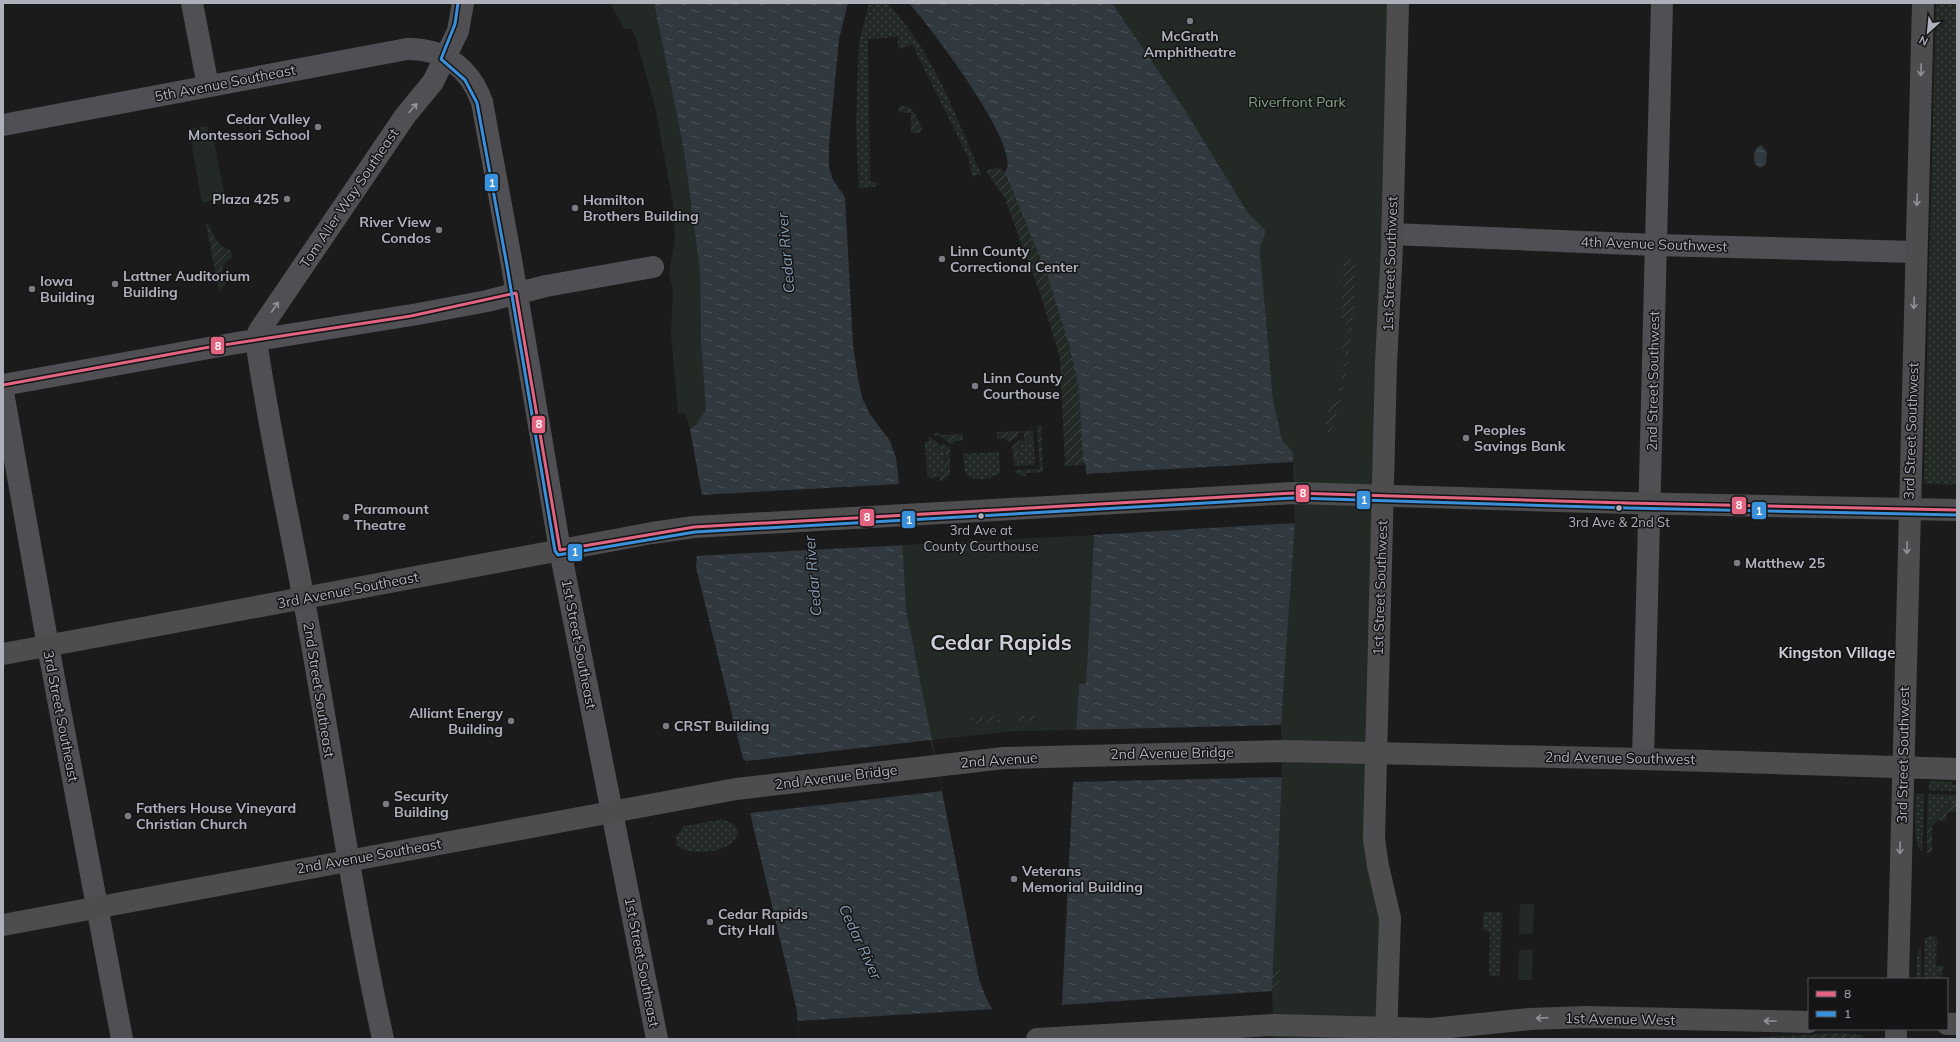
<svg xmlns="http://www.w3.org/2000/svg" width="1960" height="1042" font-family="Mulish,sans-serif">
	<defs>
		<pattern id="grass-dots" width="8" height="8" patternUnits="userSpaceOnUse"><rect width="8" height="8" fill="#232a25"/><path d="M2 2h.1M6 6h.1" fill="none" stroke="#404643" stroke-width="1.8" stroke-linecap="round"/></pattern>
		<pattern id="garden-furrows" width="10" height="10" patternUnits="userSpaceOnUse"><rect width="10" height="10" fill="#232a25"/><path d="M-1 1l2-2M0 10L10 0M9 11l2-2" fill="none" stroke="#404643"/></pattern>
		<pattern id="water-ripples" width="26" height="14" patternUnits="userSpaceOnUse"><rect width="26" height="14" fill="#31383e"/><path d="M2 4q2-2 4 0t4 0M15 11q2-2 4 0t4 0" fill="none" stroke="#4c5258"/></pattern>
	</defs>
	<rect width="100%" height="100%" fill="#1b1b1b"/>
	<g fill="url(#grass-dots)">
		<path d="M 869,3 L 887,3 C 933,51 955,114 981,174 L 972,177 L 969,159 L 912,44 L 901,49 L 898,47 L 898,37 L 868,39 L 870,182 L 876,182 L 878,184 L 874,187 L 859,188 L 856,124 L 859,42 Z"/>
		<polygon points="1936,3 1957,3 1957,485 1925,484 1924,480"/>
		<polygon points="1033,430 1035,465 1014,466 1014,463 1018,462 1019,446 1030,439 1029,431"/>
		<polygon points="928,436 931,438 932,447 936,450 944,450 947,473 927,474 925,443 929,441"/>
		<path d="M 999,452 L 1000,472 C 992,480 975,482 965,474 L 963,454 Z"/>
		<polygon points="1930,781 1952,782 1952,785 1957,786 1957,791 1928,790"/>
		<path d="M 1916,794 L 1924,794 L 1922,851 C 1912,844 1916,807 1916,794 Z"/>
		<polygon points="1928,794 1957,795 1957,804 1947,806 1927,827"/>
		<path d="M 724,819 L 736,826 L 738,832 C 735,853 690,858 677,845 L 676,837 L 684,826 Z"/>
		<polygon points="1485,912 1501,912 1502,914 1500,977 1489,975 1490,932 1483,930 1483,914"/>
		<polygon points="1930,936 1935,936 1934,964 1939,971 1939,979 1924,979 1925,939"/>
		<polygon points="1921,945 1921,979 1917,979 1917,955"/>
	</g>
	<g fill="#232a25">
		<polygon points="610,3 654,3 683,145 700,271 701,345 706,409 696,425 690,429 686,414 678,413 671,334 673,290 669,273 675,239 673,203 655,107 636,38 631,28 625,30"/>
		<polygon points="1112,3 1398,3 1382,511 1386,1039 1274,1039 1272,991 1282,777 1281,725 1295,523 1293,452 1282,440 1273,399 1260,251 1262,238 1261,228 1248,213 1183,107"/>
		<polygon points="207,126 208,131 212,130 225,198 202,203 189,129"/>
		<polygon points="1094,535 1086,684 1079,684 1077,730 1016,731 931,740 906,609 902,545"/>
		<polygon points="1520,904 1534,904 1533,934 1519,934"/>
		<polygon points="1519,950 1533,950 1532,980 1518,980"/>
	</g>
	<g fill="url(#garden-furrows)">
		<path d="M 901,106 C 914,105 917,118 922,128 L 920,133 L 911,133 L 911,113 L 899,112 L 898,108 Z"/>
		<path d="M 997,167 L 1005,172 C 1034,242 1067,313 1079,389 C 1082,413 1082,440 1083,465 L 1065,466 L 1060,357 L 1039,290 L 1004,197 L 986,171 Z"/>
		<polygon points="206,224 208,224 215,238 221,246 231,251 232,257 223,265 222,277 226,283 219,291"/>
		<path d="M 1344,259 L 1355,260 C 1355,317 1348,385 1329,438 L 1326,422 L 1330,401 L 1333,402 L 1334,397 L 1338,397 L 1342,378 L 1338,377 L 1339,370 L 1343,371 L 1346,351 L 1342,350 L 1343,343 L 1347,343 L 1348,324 L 1344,323 L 1345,320 L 1342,320 Z"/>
		<polygon points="1041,425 1043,472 1026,473 1025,476 1022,476 1014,470 1040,469 1037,426"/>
		<polygon points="1029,431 1030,436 1029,441 1019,446 1018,463 1014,463 1012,446 1020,440 1024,439 1024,433 1019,433 1017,437 1010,442 1003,438 997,439 997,432"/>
		<polygon points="937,433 941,434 942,435 963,434 963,440 956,441 952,445 942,437 933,435"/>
		<polygon points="931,438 936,441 938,445 943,444 950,448 950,475 943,481 940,481 940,477 927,478 927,474 947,473 945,451 941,449 936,450 932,447"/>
		<polygon points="1031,544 1031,548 998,549 998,545"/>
		<polygon points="992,545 992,549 958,551 958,547"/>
		<polygon points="1036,715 1036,721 1018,721 1017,716"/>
		<polygon points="999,716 1000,722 971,724 970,718"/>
		<polygon points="1948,804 1957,804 1957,812 1947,812 1946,821 1938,820 1932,826 1932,851 1929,853 1927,853 1927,827"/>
		<polygon points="1934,937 1937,937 1936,966 1943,966 1942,979 1939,979 1939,971 1934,964"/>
		<polygon points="1273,968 1280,969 1279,983 1272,991"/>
		<polygon points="1836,1033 1863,1035 1862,1039 1733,1039"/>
	</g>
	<g fill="url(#water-ripples)">
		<polygon points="654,3 848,3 839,39 829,145 829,167 833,180 845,197 853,345 858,378 862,398 870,414 890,441 896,458 899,484 906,609 979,979 985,995 1007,1039 799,1039 797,1011 750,813 746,761 743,759 696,567 702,495 690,429 696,425 706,409 701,345 700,271 683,145"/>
		<path d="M 909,3 L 1112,3 L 1183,107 L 1248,213 L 1265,230 C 1265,238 1260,242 1260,251 L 1273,399 L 1282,440 L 1293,452 L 1295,523 L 1281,725 L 1282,777 L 1272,991 L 1274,1039 L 1058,1039 L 1062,1004 L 1073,782 L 1079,684 L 1086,684 L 1094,535 L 1085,463 L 1083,462 L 1079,389 L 1070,348 L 1047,274 L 1005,172 C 1025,150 927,23 909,3 Z"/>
		<path d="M 1761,145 L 1767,152 L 1766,164 L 1760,168 L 1755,164 C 1753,157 1753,148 1761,145 Z"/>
	</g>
	<g fill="#1b1b1b">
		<polygon points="1293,462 1295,523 1092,535 1084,474"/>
		<polygon points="901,484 904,545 695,556 695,544 700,495"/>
		<polygon points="1281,725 1282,777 1071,782 1075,730"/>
		<polygon points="931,740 942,791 750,813 746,761"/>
		<polygon points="1272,991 1274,1039 1056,1039 1060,1005"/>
		<polygon points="995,1009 1009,1039 799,1039 798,1021"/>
	</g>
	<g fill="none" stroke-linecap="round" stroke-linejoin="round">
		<g stroke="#505054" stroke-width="22">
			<polyline points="192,3 208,86"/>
			<path d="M 3,125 L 407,49 C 443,48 470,68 482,102 L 512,265 L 560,550 L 657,1039"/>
			<polyline points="1392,234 1656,245 1916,252"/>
			<polyline points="3,385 231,344 418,314 487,301 546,286 653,267"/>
			<polyline points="3,392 48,646 122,1039"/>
			<polyline points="1643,759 1662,3"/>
			<path d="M 383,1039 C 353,903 334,765 309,628 C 292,532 270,437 256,340 L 259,331 L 405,116 L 433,82 L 458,31 L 463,3"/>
		</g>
		<g stroke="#4d4d50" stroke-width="22">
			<polyline points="3,654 652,533 694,527 1294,493 1627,503 1957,510"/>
			<polyline points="3,925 736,789 1004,758 1282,751 1643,759 1957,769"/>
			<polyline points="1898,979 1923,3"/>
			<polyline points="1947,1024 1957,1024"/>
			<polyline points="1037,1039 1273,1025 1431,1029 1530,1019 1586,1017 1809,1022"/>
			<polyline points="1386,1039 1390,918 1378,866 1374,839 1386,364 1392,247 1398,3"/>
			<polyline points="1896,1039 1896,1029"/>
		</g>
		<g stroke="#151517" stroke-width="6">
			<polyline id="bus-1" points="3,385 204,348 411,316 516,293 560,550 694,527 1294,493 1627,503 1957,510"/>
		</g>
		<g stroke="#151517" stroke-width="6">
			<polyline id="bus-2" points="458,3 455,24 441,59 465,80 477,103 507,266 555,551 558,555 695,532 1294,498 1627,508 1957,515"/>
		</g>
		<use href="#bus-1" stroke="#e36480" stroke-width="3"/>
		<use href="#bus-2" stroke="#3a90db" stroke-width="3"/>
	</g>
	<defs><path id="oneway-shaft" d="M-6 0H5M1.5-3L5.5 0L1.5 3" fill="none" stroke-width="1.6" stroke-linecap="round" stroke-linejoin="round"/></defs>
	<g stroke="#91939b">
		<use href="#oneway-shaft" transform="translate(1921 70) rotate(92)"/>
		<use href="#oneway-shaft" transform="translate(1917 200) rotate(92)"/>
		<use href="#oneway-shaft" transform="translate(1914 303) rotate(92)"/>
		<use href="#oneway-shaft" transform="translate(1907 548) rotate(92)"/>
		<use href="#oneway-shaft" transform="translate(1900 848) rotate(92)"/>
		<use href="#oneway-shaft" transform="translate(1542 1018) rotate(178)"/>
		<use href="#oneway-shaft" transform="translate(1770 1021) rotate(-180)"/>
	</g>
	<g stroke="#92949c">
		<use href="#oneway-shaft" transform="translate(413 108) rotate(-48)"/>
		<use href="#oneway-shaft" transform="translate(275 307) rotate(-56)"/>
	</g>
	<g fill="#7b7c83" stroke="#151517" stroke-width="1.5">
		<circle cx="1190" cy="21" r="4"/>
		<circle cx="318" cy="127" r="4"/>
		<circle cx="287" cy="199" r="4"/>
		<circle cx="575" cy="208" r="4"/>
		<circle cx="439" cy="230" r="4"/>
		<circle cx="942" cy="259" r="4"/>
		<circle cx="115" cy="284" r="4"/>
		<circle cx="32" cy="289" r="4"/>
		<circle cx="975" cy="386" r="4"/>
		<circle cx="1466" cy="438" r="4"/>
		<circle cx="346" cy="517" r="4"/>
		<circle cx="1737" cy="563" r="4"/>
		<circle cx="511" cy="721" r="4"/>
		<circle cx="666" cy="726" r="4"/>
		<circle cx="386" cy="804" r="4"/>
		<circle cx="128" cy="816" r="4"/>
		<circle cx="1014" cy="879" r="4"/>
		<circle cx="710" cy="922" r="4"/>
	</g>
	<g fill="#aeb1bb" stroke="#151517" stroke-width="1.5">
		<circle cx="1619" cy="508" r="3.5"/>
		<circle cx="981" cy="516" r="3.5"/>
	</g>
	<g text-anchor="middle" stroke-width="3" stroke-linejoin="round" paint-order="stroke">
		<g font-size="13" fill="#aeb1bb" stroke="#151517">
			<text x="1619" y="527">3rd Ave &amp; 2nd St</text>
			<text x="981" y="535">3rd Ave at<tspan x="981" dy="16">County Courthouse</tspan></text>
		</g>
		<g font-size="14" font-weight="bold" fill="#aeb1bb" stroke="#151517" text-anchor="start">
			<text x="1190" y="41" text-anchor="middle">McGrath<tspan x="1190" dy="16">Amphitheatre</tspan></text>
			<text x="310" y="124" text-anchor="end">Cedar Valley<tspan x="310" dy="16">Montessori School</tspan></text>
			<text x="279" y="204" text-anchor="end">Plaza 425</text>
			<text x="583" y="205">Hamilton<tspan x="583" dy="16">Brothers Building</tspan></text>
			<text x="431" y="227" text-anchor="end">River View<tspan x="431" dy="16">Condos</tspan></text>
			<text x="950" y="256">Linn County<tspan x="950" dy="16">Correctional Center</tspan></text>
			<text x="123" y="281">Lattner Auditorium<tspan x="123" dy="16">Building</tspan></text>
			<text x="40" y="286">Iowa<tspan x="40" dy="16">Building</tspan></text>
			<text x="983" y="383">Linn County<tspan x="983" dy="16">Courthouse</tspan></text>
			<text x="1474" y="435">Peoples<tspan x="1474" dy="16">Savings Bank</tspan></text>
			<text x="354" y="514">Paramount<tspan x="354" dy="16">Theatre</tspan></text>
			<text x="1745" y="568">Matthew 25</text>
			<text x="503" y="718" text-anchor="end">Alliant Energy<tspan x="503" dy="16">Building</tspan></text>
			<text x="674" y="731">CRST Building</text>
			<text x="394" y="801">Security<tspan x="394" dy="16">Building</tspan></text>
			<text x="136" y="813">Fathers House Vineyard<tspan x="136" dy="16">Christian Church</tspan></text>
			<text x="1022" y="876">Veterans<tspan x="1022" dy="16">Memorial Building</tspan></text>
			<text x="718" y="919">Cedar Rapids<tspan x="718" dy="16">City Hall</tspan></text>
		</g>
		<g font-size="14" fill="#aeb1bb" stroke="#151517">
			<text transform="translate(225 83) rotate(-11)" y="5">5th Avenue Southeast</text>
			<text transform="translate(349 198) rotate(-56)" y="5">Tom Aller Way Southeast</text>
			<text transform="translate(1654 244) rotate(2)" y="5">4th Avenue Southwest</text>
			<text transform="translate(1390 264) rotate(-88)" y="5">1st Street Southwest</text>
			<text transform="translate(1653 381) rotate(-89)" y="5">2nd Street Southwest</text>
			<text transform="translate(1911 431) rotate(-88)" y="5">3rd Street Southwest</text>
			<text transform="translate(1380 588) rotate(-88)" y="5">1st Street Southwest</text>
			<text transform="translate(348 590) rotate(-11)" y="5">3rd Avenue Southeast</text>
			<text transform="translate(579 644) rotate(79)" y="5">1st Street Southeast</text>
			<text transform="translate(319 690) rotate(81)" y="5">2nd Street Southeast</text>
			<text transform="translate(61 716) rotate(79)" y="5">3rd Street Southeast</text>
			<text transform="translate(1172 753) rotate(-1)" y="5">2nd Avenue Bridge</text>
			<text transform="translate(1903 755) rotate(-89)" y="5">3rd Street Southwest</text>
			<text transform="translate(1620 758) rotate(1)" y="5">2nd Avenue Southwest</text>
			<text transform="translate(999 760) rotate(-4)" y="5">2nd Avenue</text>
			<text transform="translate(836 777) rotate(-7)" y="5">2nd Avenue Bridge</text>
			<text transform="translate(369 856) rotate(-10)" y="5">2nd Avenue Southeast</text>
			<text transform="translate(642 962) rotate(79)" y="5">1st Street Southeast</text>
			<text transform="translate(1620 1019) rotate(1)" y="5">1st Avenue West</text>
		</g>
		<g font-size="14" fill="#86a589" stroke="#151517">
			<text x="1297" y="107">Riverfront Park</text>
		</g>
		<g font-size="15" font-style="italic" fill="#879db3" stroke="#151517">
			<text transform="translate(786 253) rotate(-95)" y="5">Cedar River</text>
			<text transform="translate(813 576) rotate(-95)" y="5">Cedar River</text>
			<text transform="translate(860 942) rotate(65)" y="5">Cedar River</text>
		</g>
		<g font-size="15" font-weight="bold" fill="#ced0d7" stroke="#151517">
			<text x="1837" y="658">Kingston Village</text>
		</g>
		<g font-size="22" font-weight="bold" fill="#ced0d7" stroke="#151517">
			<text x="1001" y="650">Cedar Rapids</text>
		</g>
	</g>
	<g stroke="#151517" stroke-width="1.5">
		<rect x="484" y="173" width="15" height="19" rx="4" fill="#3a90db"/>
		<rect x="210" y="336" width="15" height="19" rx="4" fill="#e36480"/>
		<rect x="531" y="415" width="15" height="19" rx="4" fill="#e36480"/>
		<rect x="1295" y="484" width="15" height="19" rx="4" fill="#e36480"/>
		<rect x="1356" y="490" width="15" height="20" rx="4" fill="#3a90db"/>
		<rect x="1731" y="496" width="16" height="19" rx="4" fill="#e36480"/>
		<rect x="1751" y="501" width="16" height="19" rx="4" fill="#3a90db"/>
		<rect x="859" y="508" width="16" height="19" rx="4" fill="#e36480"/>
		<rect x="901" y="510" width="15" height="19" rx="4" fill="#3a90db"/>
		<rect x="567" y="543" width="16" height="19" rx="4" fill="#3a90db"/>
	</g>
	<g font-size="11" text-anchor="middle" font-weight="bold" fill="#fff">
		<text x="492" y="187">1</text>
		<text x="218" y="350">8</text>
		<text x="539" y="428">8</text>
		<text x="1303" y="497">8</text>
		<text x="1364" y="504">1</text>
		<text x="1739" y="509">8</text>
		<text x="1759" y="515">1</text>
		<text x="867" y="521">8</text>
		<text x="909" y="524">1</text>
		<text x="575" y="556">1</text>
	</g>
	<rect width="1960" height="1042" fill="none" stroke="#aeb1bb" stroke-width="8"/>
	<rect x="1808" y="978" width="140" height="52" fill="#151517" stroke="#525359"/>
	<rect x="1816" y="991" width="20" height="6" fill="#e36480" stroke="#525359"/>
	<text x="1844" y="998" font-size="12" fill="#aeb1bb">8</text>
	<rect x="1816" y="1011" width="20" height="6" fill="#3a90db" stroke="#525359"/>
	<text x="1844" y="1018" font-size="12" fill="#aeb1bb">1</text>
	<g transform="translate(1928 32) rotate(207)" stroke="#151517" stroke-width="3" paint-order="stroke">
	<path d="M0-3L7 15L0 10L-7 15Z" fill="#aeb1bb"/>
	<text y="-6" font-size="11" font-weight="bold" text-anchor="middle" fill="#aeb1bb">N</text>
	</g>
</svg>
